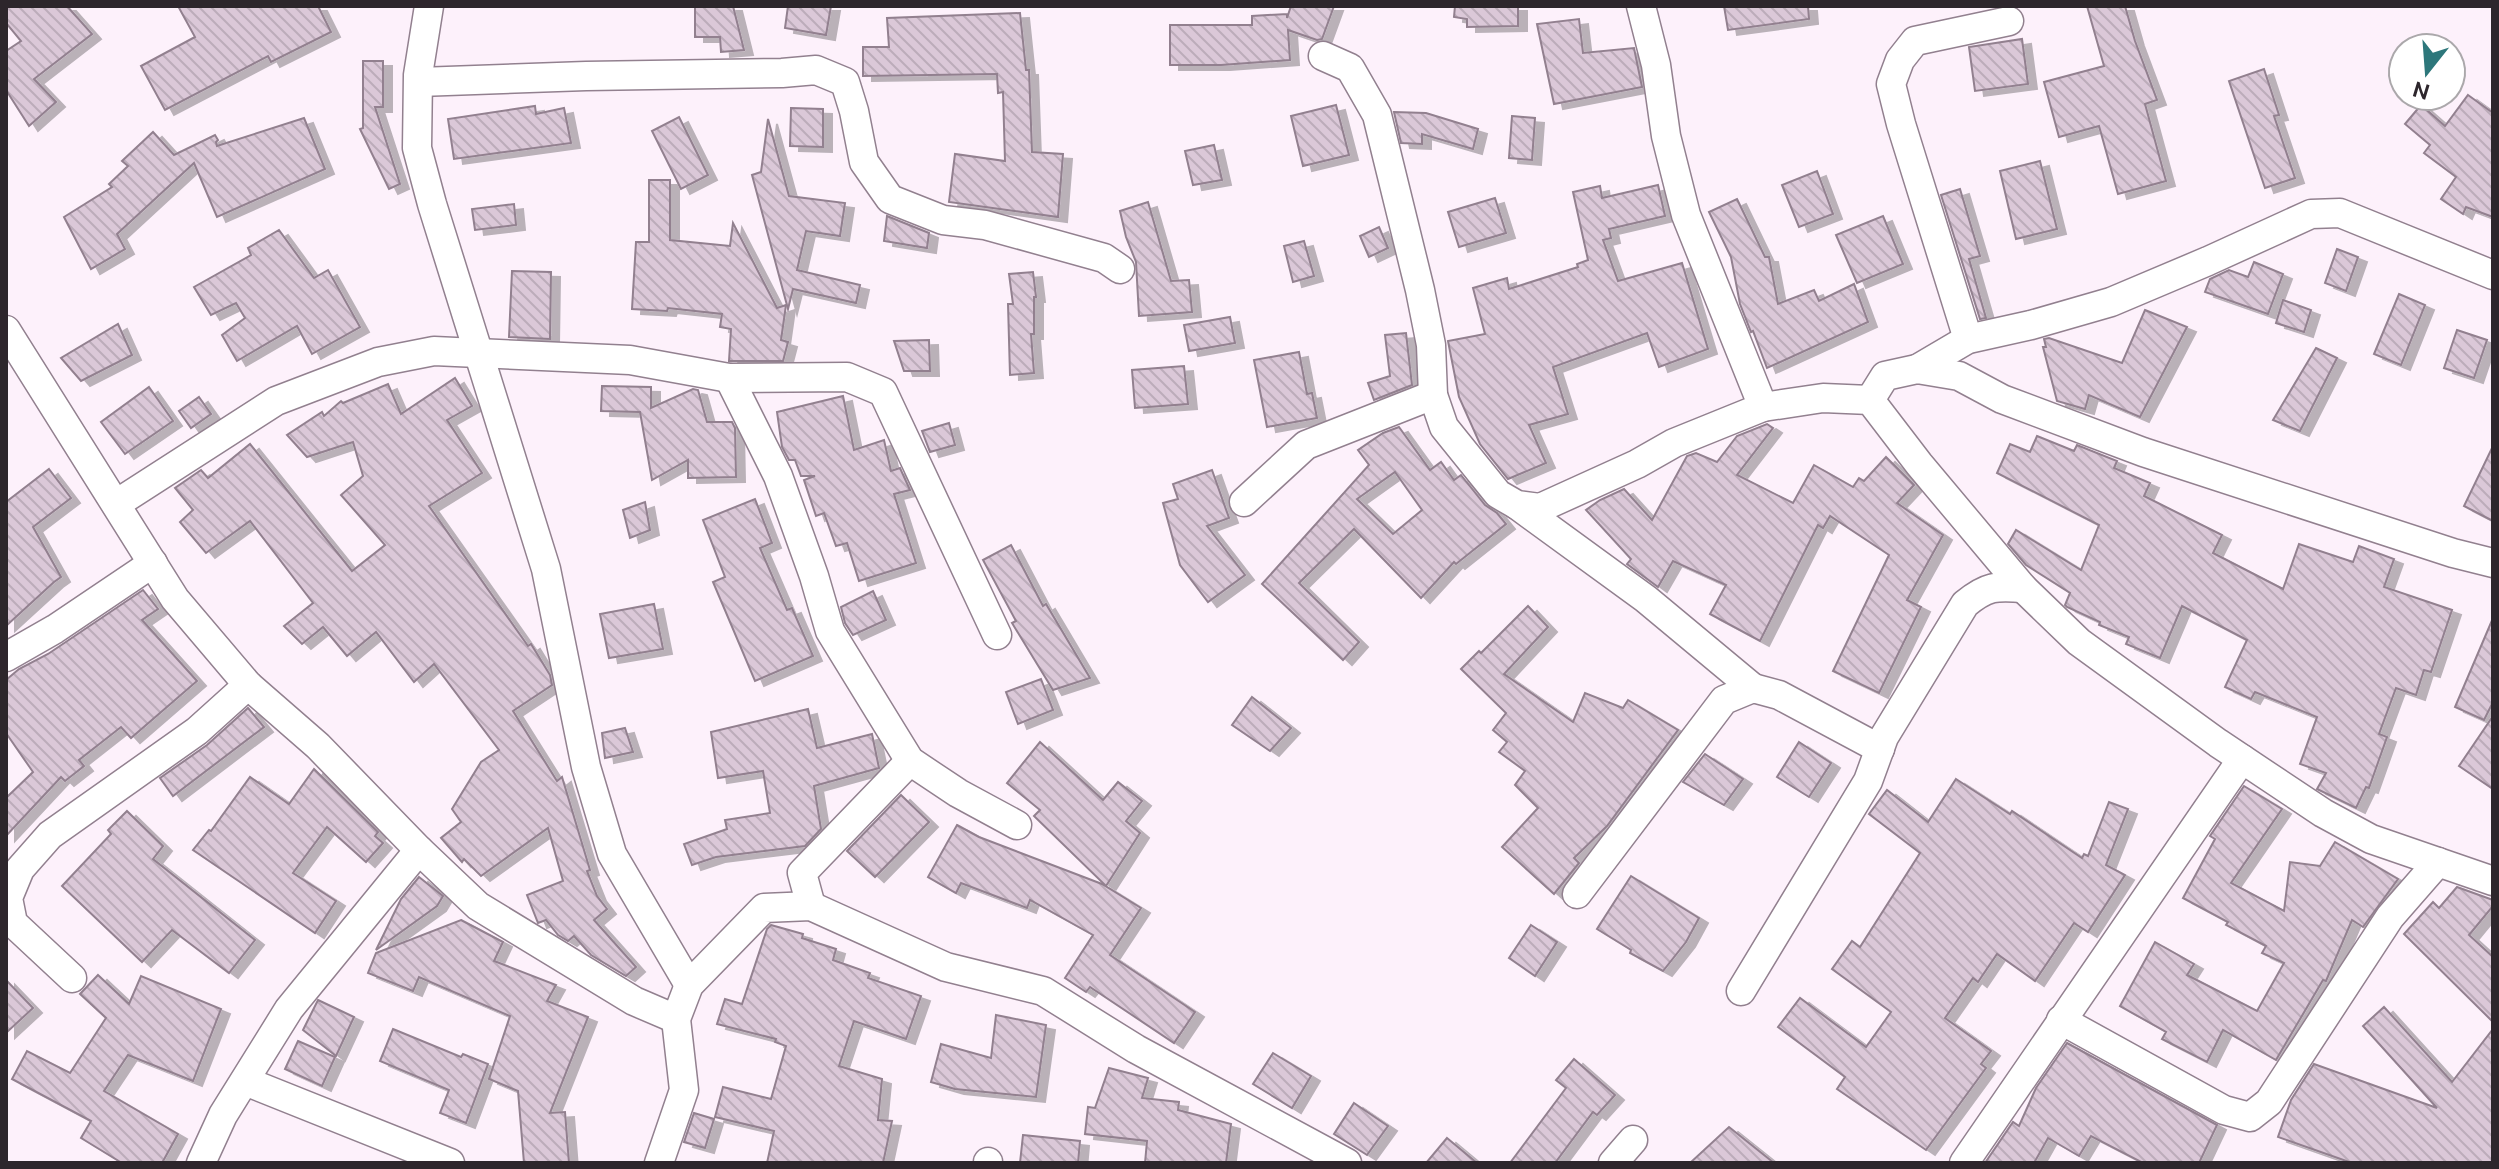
<svg xmlns="http://www.w3.org/2000/svg" width="2499" height="1169" font-family="Ubuntu,sans-serif">
	<defs>
		<pattern id="building-back-hatch" width="6" height="6" patternUnits="userSpaceOnUse" patternTransform="scale(2)"><rect width="6" height="6" fill="#dbc8d8"/><path d="M-1 5l2 2M0 0l6 6M5-1l2 2" fill="none" stroke="#bcacba"/></pattern>
		<filter id="shadow"><feDropShadow dx="9" dy="5" stdDeviation="0" flood-color="#0004"/></filter>
	</defs>
	<rect width="100%" height="100%" fill="#fdf1fb"/>
	<g fill="url(#building-back-hatch)" stroke="#92808f" stroke-width="2" fill-rule="evenodd" filter="url(#shadow)">
		<polygon points="6,6 67,6 92,34 34,79 56,102 29,126 6,90 6,51 21,41 6,23"/>
		<polygon points="178,6 318,6 331,32 271,62 268,56 165,110 141,66 195,37"/>
		<polygon points="695,6 733,6 744,50 721,52 720,37 695,37"/>
		<polygon points="788,6 831,6 826,35 785,28"/>
		<polygon points="1291,6 1334,6 1322,39 1317,40 1288,30 1290,60 1221,65 1170,65 1170,25 1252,25 1252,16 1287,14 1287,18"/>
		<polygon points="1455,6 1518,6 1518,26 1467,27 1467,19 1454,17"/>
		<polygon points="1724,6 1808,6 1809,19 1728,30"/>
		<polygon points="2087,6 2125,6 2135,41 2157,100 2145,104 2166,181 2118,194 2099,126 2059,137 2044,82 2104,66"/>
		<polygon points="1020,13 1026,70 1029,70 1032,152 1063,154 1058,217 949,202 955,154 1005,161 1003,92 998,93 997,74 863,76 863,47 889,47 887,18"/>
		<polygon points="1579,19 1583,53 1634,48 1642,87 1554,104 1537,24"/>
		<polygon points="2022,39 2028,84 1975,91 1969,47"/>
		<polygon points="363,61 383,61 383,107 375,107 400,184 389,189 360,129 363,128"/>
		<polygon points="2264,69 2279,115 2274,116 2295,178 2265,188 2229,81"/>
		<polygon points="2468,95 2493,113 2493,217 2466,207 2463,214 2441,199 2456,177 2424,153 2430,145 2405,124 2421,105 2445,126"/>
		<polygon points="1336,105 1349,155 1303,166 1291,116"/>
		<polygon points="535,106 536,114 564,108 571,143 454,159 448,119"/>
		<polygon points="791,108 823,109 823,147 790,146"/>
		<polygon points="1394,112 1426,113 1478,129 1473,149 1422,134 1422,144 1401,143"/>
		<polygon points="1512,116 1535,118 1532,160 1509,158"/>
		<polygon points="679,117 708,175 681,189 652,131"/>
		<polygon points="304,118 325,169 217,217 194,163 117,234 125,249 91,269 64,217 112,187 109,184 128,166 122,161 153,132 174,155 215,135 218,140 216,142 217,146"/>
		<polygon points="768,119 789,196 845,203 840,236 806,231 797,270 860,285 856,303 793,289 788,309 752,175 761,172"/>
		<polygon points="1214,145 1222,180 1193,185 1185,151"/>
		<polygon points="2040,161 2057,229 2016,239 2000,171"/>
		<polygon points="1817,171 1833,214 1799,227 1782,185"/>
		<polygon points="649,180 670,180 670,240 730,246 733,223 777,308 786,305 781,340 788,342 783,361 729,361 731,329 720,327 722,314 668,308 667,311 632,309 636,242 649,242"/>
		<polygon points="1658,185 1665,216 1609,229 1611,238 1603,240 1618,281 1682,263 1708,349 1659,367 1647,333 1553,367 1568,414 1529,425 1546,463 1508,479 1480,444 1459,397 1448,341 1485,334 1473,288 1507,278 1509,289 1578,267 1577,264 1588,260 1573,192 1600,186 1602,198"/>
		<polygon points="1960,189 1980,256 1969,259 1986,318 1980,319 1941,195"/>
		<polygon points="1495,198 1506,233 1459,247 1448,212"/>
		<polygon points="1737,199 1765,257 1769,257 1778,304 1814,290 1819,301 1854,284 1868,322 1767,368 1753,331 1751,332 1740,304 1731,257 1709,212"/>
		<polygon points="1148,202 1171,281 1189,280 1192,312 1139,316 1136,262 1126,237 1120,211"/>
		<polygon points="514,204 516,225 475,230 472,209"/>
		<polygon points="887,216 929,233 927,248 884,241"/>
		<polygon points="1883,216 1903,264 1857,283 1836,235"/>
		<polygon points="1379,227 1388,248 1369,257 1360,236"/>
		<polygon points="279,230 314,278 328,270 360,327 312,354 297,326 237,361 222,335 245,318 236,303 211,315 194,287 251,255 248,248"/>
		<polygon points="1304,241 1314,276 1293,282 1284,246"/>
		<polygon points="2337,249 2358,257 2346,291 2325,283"/>
		<polygon points="2254,262 2283,274 2268,314 2205,292 2210,279 2229,270 2248,277"/>
		<polygon points="512,271 551,272 550,339 509,337"/>
		<polygon points="1033,272 1036,297 1034,297 1034,334 1031,334 1034,373 1010,375 1008,304 1013,304 1009,274"/>
		<polygon points="2399,294 2425,305 2401,365 2374,354"/>
		<polygon points="2283,300 2311,310 2304,332 2276,323"/>
		<polygon points="2145,310 2187,327 2140,417 2089,395 2085,409 2057,401 2043,347 2046,347 2044,339 2049,338 2122,363"/>
		<polygon points="1230,317 1235,343 1189,351 1184,325"/>
		<polygon points="118,324 132,355 81,381 61,358"/>
		<polygon points="2457,330 2487,340 2474,378 2444,368"/>
		<polygon points="1406,333 1412,385 1374,400 1368,383 1390,376 1385,335"/>
		<polygon points="929,340 930,371 904,371 894,341"/>
		<polygon points="2316,348 2337,358 2300,431 2273,420"/>
		<polygon points="1299,352 1307,394 1312,393 1317,418 1267,427 1254,360"/>
		<polygon points="1184,366 1188,404 1135,408 1132,370"/>
		<polygon points="455,378 472,406 447,420 482,473 429,506 528,646 531,644 550,675 552,685 513,711 557,781 562,777 590,870 587,871 597,896 607,909 594,920 636,967 626,976 591,955 574,936 568,941 558,935 546,920 538,923 527,895 563,881 548,828 481,876 464,859 462,862 441,838 461,822 452,809 481,762 499,750 434,664 414,682 376,632 347,656 323,627 302,644 284,626 313,603 250,521 206,553 180,522 193,510 175,488 201,470 208,478 250,444 352,571 385,545 341,495 363,476 353,442 307,457 287,435 322,412 324,416 341,401 343,403 388,384 401,414"/>
		<polygon points="602,386 651,387 651,408 693,389 698,390 707,422 732,422 735,428 736,477 688,478 688,460 652,480 640,412 601,411"/>
		<polygon points="149,387 173,421 125,454 101,422"/>
		<polygon points="843,396 854,450 884,440 891,471 900,468 910,490 894,494 916,563 859,581 847,543 836,546 824,513 816,516 804,480 815,476 801,476 795,460 789,460 782,447 777,412"/>
		<polygon points="199,397 211,414 191,428 179,411"/>
		<polygon points="949,423 955,445 930,452 922,431"/>
		<polygon points="1767,424 1773,428 1737,475 1793,503 1814,465 1853,487 1859,478 1864,481 1886,457 1914,485 1897,503 1943,535 1907,600 1921,607 1879,693 1833,671 1889,555 1830,516 1823,528 1818,525 1760,641 1710,614 1726,585 1673,561 1658,587 1627,564 1631,559 1586,510 1600,500 1624,489 1652,520 1687,456 1696,453 1717,462 1737,436"/>
		<path d="M 1399,427 L 1430,470 L 1441,462 L 1454,480 L 1461,475 L 1485,505 L 1497,513 L 1506,524 L 1456,564 L 1454,562 L 1421,598 L 1354,529 L 1299,583 L 1359,642 L 1343,660 L 1262,584 L 1369,465 L 1358,450 L 1383,433 ZM 1395,472 L 1422,510 L 1393,534 L 1357,499 Z"/>
		<polygon points="2037,436 2074,451 2077,445 2117,461 2114,468 2150,483 2144,496 2222,535 2213,553 2283,589 2299,544 2353,562 2359,546 2394,559 2384,587 2452,610 2431,672 2424,670 2416,695 2396,688 2379,734 2387,737 2369,788 2366,787 2356,808 2317,789 2326,773 2300,764 2317,717 2255,692 2251,699 2225,687 2247,640 2182,606 2160,658 2126,644 2129,637 2099,625 2100,622 2067,607 2065,605 2070,593 2026,565 2008,544 2016,530 2081,570 2099,525 1997,473 2010,444 2030,452"/>
		<polygon points="2493,446 2493,521 2464,506"/>
		<polygon points="49,469 71,498 33,527 61,577 54,582 6,626 6,502"/>
		<polygon points="1212,470 1229,518 1207,526 1245,575 1208,602 1180,565 1163,503 1178,499 1173,484"/>
		<polygon points="755,499 772,543 760,548 787,610 792,608 813,656 755,681 713,582 725,577 703,520"/>
		<polygon points="645,502 650,530 630,538 623,510"/>
		<polygon points="1011,545 1043,606 1046,604 1090,678 1053,690 1012,623 1016,621 983,560"/>
		<polygon points="143,590 158,609 142,620 197,681 131,738 121,727 79,760 84,766 65,781 61,777 6,836 6,798 33,772 6,733 6,680 19,669 48,654"/>
		<polygon points="873,591 886,620 853,635 845,623 841,607"/>
		<polygon points="654,604 663,649 609,658 600,614"/>
		<polygon points="1528,606 1548,627 1504,674 1573,722 1585,693 1623,708 1628,700 1678,730 1607,826 1574,858 1579,863 1554,894 1502,847 1538,808 1515,785 1525,771 1499,752 1507,742 1493,730 1506,713 1461,669 1479,651 1481,653"/>
		<polygon points="2493,618 2493,702 2484,720 2455,707"/>
		<polygon points="1041,679 1053,710 1018,724 1006,692"/>
		<polygon points="1252,697 1291,728 1270,751 1232,725"/>
		<polygon points="248,708 264,727 173,796 160,778 207,745"/>
		<polygon points="808,709 817,748 872,734 879,768 814,786 821,829 805,846 716,857 692,865 684,844 727,829 725,820 770,813 763,771 718,778 711,732"/>
		<polygon points="2493,716 2493,789 2459,766"/>
		<polygon points="625,728 633,752 605,758 602,733"/>
		<polygon points="1040,742 1103,800 1118,782 1142,801 1126,821 1140,833 1106,886 1034,816 1040,810 1007,783"/>
		<polygon points="1799,742 1831,763 1809,797 1777,777"/>
		<polygon points="1705,754 1743,779 1724,805 1683,782"/>
		<polygon points="314,769 378,832 375,836 383,843 366,862 327,827 293,873 336,901 315,933 193,850 209,830 211,831 250,777 289,804"/>
		<polygon points="1956,779 2010,814 2012,811 2082,858 2084,854 2088,856 2109,802 2128,809 2106,865 2125,875 2088,932 2074,923 2035,981 1997,954 1978,982 1973,978 1945,1018 1991,1051 1981,1064 1986,1068 1926,1150 1837,1089 1845,1077 1778,1027 1800,998 1866,1047 1891,1012 1832,969 1852,941 1860,947 1920,853 1869,814 1887,790 1928,822"/>
		<polygon points="2244,786 2282,809 2231,883 2284,911 2290,862 2320,866 2335,842 2398,879 2363,927 2352,920 2326,981 2323,980 2276,1060 2223,1030 2207,1062 2162,1039 2166,1032 2120,1006 2155,942 2194,964 2187,975 2257,1011 2284,963 2262,953 2266,946 2226,925 2228,922 2183,898 2215,839 2210,836"/>
		<polygon points="901,795 929,822 875,877 847,851"/>
		<polygon points="127,811 163,846 153,859 255,940 229,973 172,930 142,962 62,886 111,834 108,830"/>
		<polygon points="957,825 979,837 1102,884 1141,908 1110,955 1195,1012 1174,1043 1090,987 1086,992 1065,978 1093,935 1030,900 1027,908 961,883 956,893 928,877"/>
		<polygon points="1631,876 1699,918 1686,942 1663,971 1630,953 1631,950 1597,929"/>
		<polygon points="419,877 443,896 437,906 376,950 401,899"/>
		<polygon points="2457,887 2493,900 2493,906 2469,935 2493,957 2493,1022 2404,934 2433,902 2439,908"/>
		<polygon points="461,920 503,942 494,961 556,985 547,1001 588,1017 550,1113 565,1112 569,1163 524,1163 518,1091 489,1079 510,1016 419,977 413,991 368,973 376,953"/>
		<polygon points="771,925 803,934 802,938 836,949 833,960 870,973 868,978 921,996 906,1039 854,1021 839,1066 882,1079 878,1120 892,1121 883,1163 767,1163 774,1131 715,1117 723,1087 771,1099 786,1046 775,1042 776,1039 717,1024 725,999 742,1004 767,929"/>
		<polygon points="1531,925 1557,942 1535,976 1509,958"/>
		<polygon points="98,975 129,1004 141,976 221,1009 193,1081 128,1055 104,1091 178,1134 162,1163 122,1163 81,1138 91,1121 12,1079 27,1051 70,1073 106,1018 80,994"/>
		<polygon points="6,980 33,1008 6,1033"/>
		<polygon points="318,1000 354,1017 336,1056 303,1030"/>
		<polygon points="2384,1007 2452,1082 2493,1029 2493,1163 2352,1163 2278,1137 2291,1100 2314,1064 2437,1108 2363,1026"/>
		<polygon points="996,1015 1046,1025 1036,1097 955,1089 931,1082 941,1044 991,1058"/>
		<polygon points="393,1029 461,1057 463,1054 488,1064 466,1123 440,1113 449,1090 380,1061"/>
		<polygon points="298,1041 335,1057 322,1086 285,1069"/>
		<polygon points="2067,1043 2217,1125 2199,1163 2143,1163 2091,1136 2079,1156 2048,1138 2034,1163 1985,1163 2013,1122 2019,1126 2036,1088"/>
		<polygon points="1273,1053 1311,1076 1292,1108 1253,1084"/>
		<polygon points="1574,1059 1615,1095 1597,1115 1593,1112 1555,1163 1510,1163 1566,1088 1556,1080"/>
		<polygon points="1109,1068 1148,1078 1142,1098 1179,1102 1178,1110 1231,1124 1226,1163 1145,1163 1147,1141 1085,1134 1088,1107 1095,1108"/>
		<polygon points="1354,1103 1388,1126 1367,1155 1334,1134"/>
		<polygon points="694,1113 714,1119 705,1148 684,1142"/>
		<polygon points="1729,1127 1774,1163 1690,1163"/>
		<polygon points="1023,1135 1080,1141 1078,1163 1020,1163"/>
		<polygon points="1447,1138 1477,1163 1426,1163"/>
	</g>
	<g fill="none" stroke-linecap="round" stroke-linejoin="round">
		<g stroke="#92808f" stroke-width="31">
			<g id="street">
				<polyline points="429,6 418,75 417,148 432,204 546,569 586,767 612,854 689,985"/>
				<polyline points="1641,6 1656,65 1666,136 1686,215 1763,407"/>
				<polyline points="1323,56 1350,68 1377,115 1420,290 1431,345 1433,395 1444,427 1498,494 1517,505 1540,508 1637,464 1674,443 1763,407 1823,398 1870,400 1919,464 2023,588 2079,642 2218,743 2323,813 2371,839 2493,881"/>
				<polyline points="419,82 586,76 782,73 816,70 845,82 854,111 864,162 890,199 943,220 985,225 1104,258 1120,269"/>
				<polyline points="6,330 175,599 248,685 318,746 419,850 478,906 634,1001 676,1019"/>
				<polyline points="1968,339 1901,124 1891,84 1900,60 1915,41 2009,21"/>
				<polyline points="1917,369 1968,339 2031,325 2111,302 2208,261 2311,214 2340,213 2493,275"/>
				<polyline points="729,378 778,476 814,576 830,631 910,761 958,793 1017,825"/>
				<polyline points="1870,400 1885,376 1917,369 1959,376 2002,399 2143,452 2453,553 2493,563"/>
				<polyline points="1244,502 1306,445 1433,395"/>
				<polyline points="116,504 276,401 378,362 434,351 630,360 729,378 847,377 883,392 997,635"/>
				<polyline points="1517,505 1646,599 1753,688"/>
				<polyline points="6,657 55,629 153,563"/>
				<polyline points="1577,894 1724,700 1753,688 1779,695 1880,749"/>
				<polyline points="811,906 802,873 910,761"/>
				<polyline points="72,978 13,923 8,898 20,869 50,835 197,731 248,685"/>
				<path d="M 1741,991 L 1868,781 L 1884,737 L 1965,604 C 1987,586 1995,586 2023,588"/>
				<polyline points="2061,1020 2224,1110 2250,1117 2269,1102 2390,917 2438,862"/>
				<polyline points="245,1081 450,1163"/>
				<polyline points="201,1163 223,1115 289,1009 419,850"/>
				<polyline points="659,1163 684,1090 676,1019 689,985 764,908 811,906 946,967 1043,991 1136,1049 1347,1163"/>
				<polyline points="988,1163 988,1162"/>
				<polyline points="1613,1163 1633,1140"/>
				<polyline points="1964,1163 2242,759"/>
			</g>
		</g>
		<use href="#street" stroke="#fff" stroke-width="28"/>
	</g>
	<rect width="2499" height="1169" fill="none" stroke="#2d262c" stroke-width="16"/>
	<g transform="translate(2427 72) rotate(197)"><circle r="38" fill="#ffffff" stroke="#aba8ab" stroke-width="2"/>
	<path d="M0-6L14 30L0 20L-14 30Z" fill="#2d777b"/>
	<text y="-12" font-size="22" font-weight="bold" text-anchor="middle" fill="#2d262c">N</text>
	</g>
</svg>
